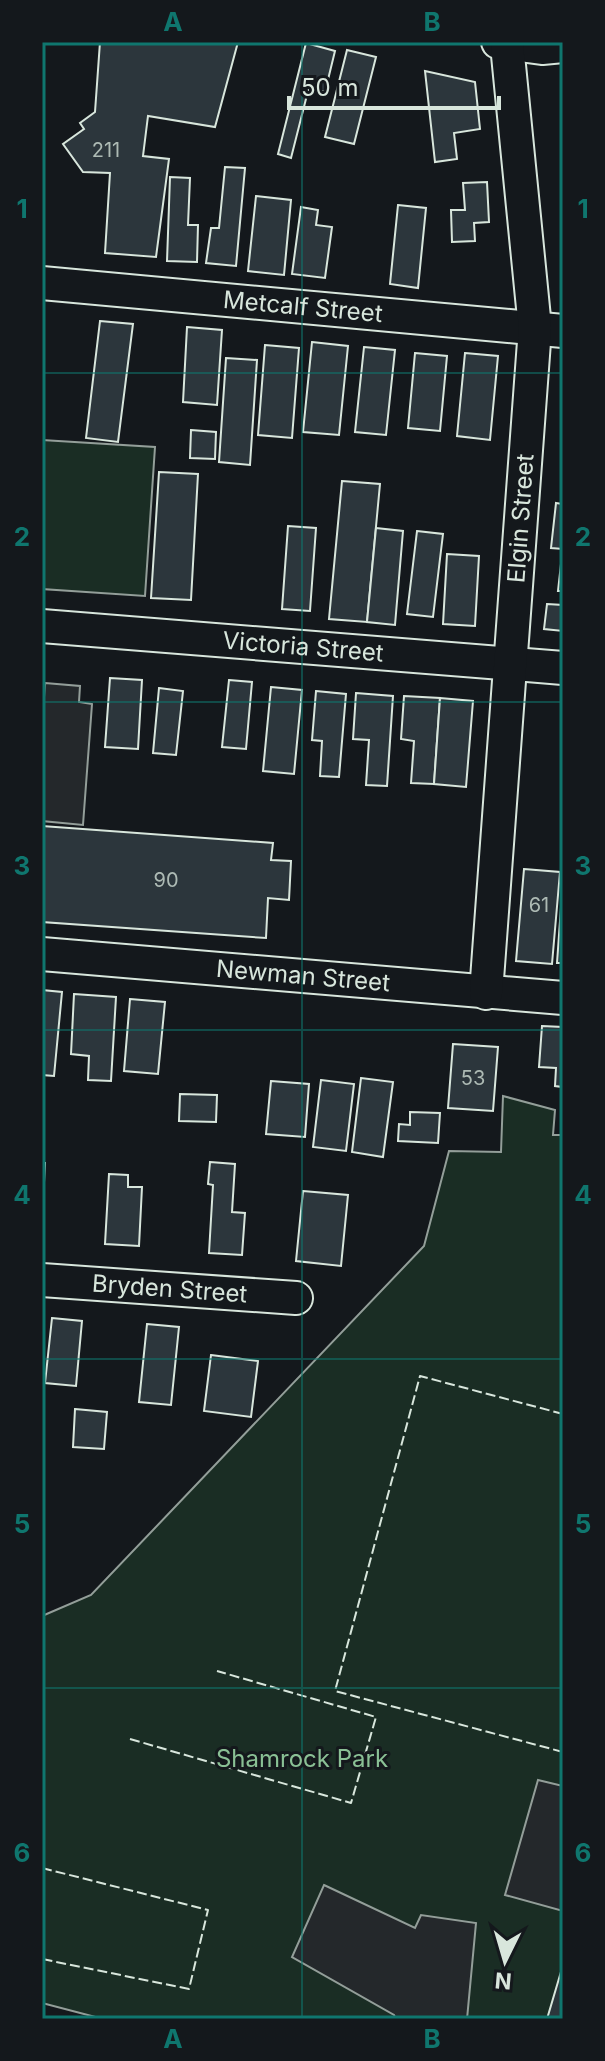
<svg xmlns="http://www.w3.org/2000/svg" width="605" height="2061" font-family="Inter,sans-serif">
	<rect width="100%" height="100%" fill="#14181c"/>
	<g fill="#1a2d24" stroke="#939e99" stroke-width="2">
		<polygon points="42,440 155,447 145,596 42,589"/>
		<polygon points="503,1096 555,1110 553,1135 563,1135 563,2019 103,2019 42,2003 42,1616 91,1595 424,1246 449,1151 501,1152"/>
	</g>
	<g fill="#24282b" stroke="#939e99" stroke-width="2">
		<polygon points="45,683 80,686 79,702 92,704 83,825 42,821 42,726"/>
		<polygon points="538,1780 563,1786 563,1911 505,1895"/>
		<polygon points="324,1885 415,1928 421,1915 476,1923 467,2019 396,2019 394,2015 292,1957"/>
	</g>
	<g fill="#2c363c" stroke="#d8e6dc" stroke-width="2">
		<polygon points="100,42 238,42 215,127 148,116 143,156 169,159 156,257 105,253 110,173 83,172 63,144 84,129 80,123 95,112"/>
		<polygon points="306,43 335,51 325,92 309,87 291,158 278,154"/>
		<polygon points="347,50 376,57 354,144 325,137"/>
		<polygon points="425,71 475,82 480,129 454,133 457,159 435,162"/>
		<polygon points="225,167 245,168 236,266 206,263 211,228 219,228"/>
		<polygon points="170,177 190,178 188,225 198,225 197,262 167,261"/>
		<polygon points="487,182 489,222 474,223 475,241 452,242 451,210 465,210 463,183"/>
		<polygon points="256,196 291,200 284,275 248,271"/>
		<polygon points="398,205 426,208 418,288 390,284"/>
		<polygon points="301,207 318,210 316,225 332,227 325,278 292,274"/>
		<polygon points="100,321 133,324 118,442 86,438"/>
		<polygon points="187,327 222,330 217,405 183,402"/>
		<polygon points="312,342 348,346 339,435 303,432"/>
		<polygon points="265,345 299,348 292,438 258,435"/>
		<polygon points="364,347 395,350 386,435 355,432"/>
		<polygon points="415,353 447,356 440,431 408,428"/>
		<polygon points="465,353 498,356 490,440 457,436"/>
		<polygon points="226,358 257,360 250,465 219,462"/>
		<polygon points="191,430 216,432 215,459 190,458"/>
		<polygon points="159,472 198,474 191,600 151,598"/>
		<polygon points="342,481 380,484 367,622 329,619"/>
		<polygon points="556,503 563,504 563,549 551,548"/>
		<polygon points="288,526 316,528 310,611 282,609"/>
		<polygon points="376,528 403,531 395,625 367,622"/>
		<polygon points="417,531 443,534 433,617 407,614"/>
		<polygon points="447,554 479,556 475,626 443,624"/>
		<polygon points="562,555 563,556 563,591 558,591"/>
		<polygon points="547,604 563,605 563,631 544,629"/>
		<polygon points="110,678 142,680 138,749 105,747"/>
		<polygon points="229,680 252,682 246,749 222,747"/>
		<polygon points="271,687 302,690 294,774 263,771"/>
		<polygon points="159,688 183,691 176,755 153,753"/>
		<polygon points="316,691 346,694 339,777 320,776 322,741 312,740"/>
		<polygon points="356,693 393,696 387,786 366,785 369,740 353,739"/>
		<polygon points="404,696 440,698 434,784 411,783 414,741 401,739"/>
		<polygon points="440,698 473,701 466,787 434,784"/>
		<polygon points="42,826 273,843 271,860 291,861 289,900 268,898 266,938 42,922"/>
		<polygon points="524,869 560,872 552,964 516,961"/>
		<polygon points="562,893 563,963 557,963"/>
		<polygon points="42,990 62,992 54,1076 42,1075"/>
		<polygon points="74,994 116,997 111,1081 88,1080 89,1056 71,1054"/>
		<polygon points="130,999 165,1002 158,1074 124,1071"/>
		<polygon points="542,1026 563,1027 563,1087 555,1086 556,1068 539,1067"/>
		<polygon points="453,1044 498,1047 493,1111 448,1108"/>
		<polygon points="361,1078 393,1082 383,1157 352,1152"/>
		<polygon points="321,1080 354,1084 346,1151 313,1147"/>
		<polygon points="271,1081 309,1084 305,1137 266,1134"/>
		<polygon points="180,1094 217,1095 216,1122 179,1121"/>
		<polygon points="410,1112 440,1113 438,1143 398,1141 399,1124 410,1125"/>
		<polygon points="210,1162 235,1164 232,1212 245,1213 242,1255 209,1253 213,1185 208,1184"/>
		<polygon points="42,1163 45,1163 42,1221"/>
		<polygon points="109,1174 128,1175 128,1187 142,1187 139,1246 105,1244"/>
		<polygon points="303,1191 348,1195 341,1266 296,1261"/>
		<polygon points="52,1318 82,1321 76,1386 45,1383"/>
		<polygon points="147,1324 179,1327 171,1405 139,1402"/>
		<polygon points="211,1355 258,1361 251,1417 204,1411"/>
		<polygon points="75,1409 107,1412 104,1449 73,1447"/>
		<polygon points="563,1965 563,2019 547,2019"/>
	</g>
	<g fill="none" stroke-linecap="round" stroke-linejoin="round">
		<g stroke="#d8e6dc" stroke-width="36">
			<g id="minor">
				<polyline points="498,42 542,48 563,46"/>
				<path id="s1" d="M 42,283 L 563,331"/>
				<path id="s2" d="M 42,626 L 563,668"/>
				<path id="s3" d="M 42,954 L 563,998"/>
				<path id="s4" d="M 486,993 L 535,328 L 507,45"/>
				<path id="s5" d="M 42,1280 L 296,1298"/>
			</g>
		</g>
		<use href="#minor" stroke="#14181c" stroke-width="32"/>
		<g stroke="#d8e6dc" stroke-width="2" stroke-dasharray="10 4" stroke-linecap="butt">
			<polyline points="563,1414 420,1376 335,1691 563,1752"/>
			<polyline points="130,1739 351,1803 376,1717 217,1671"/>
			<polyline points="42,1868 208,1910 189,1989 42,1959"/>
		</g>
	</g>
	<path fill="none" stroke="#0f766e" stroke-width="2" stroke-opacity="0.55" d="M 302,42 L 302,2019M 42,373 L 563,373M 42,702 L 563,702M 42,1030 L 563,1030M 42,1359 L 563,1359M 42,1688 L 563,1688"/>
	<g text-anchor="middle" stroke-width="6" stroke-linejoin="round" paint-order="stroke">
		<g font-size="20" fill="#adbab4">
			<text x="106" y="157">211</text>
			<text x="166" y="887">90</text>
			<text x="539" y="912">61</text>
			<text x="473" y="1085">53</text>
		</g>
		<g font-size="24" fill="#d8e6dc" stroke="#14181c">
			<text dy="8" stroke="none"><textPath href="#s1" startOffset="262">Metcalf Street</textPath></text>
			<text dy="8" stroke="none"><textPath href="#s4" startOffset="476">Elgin Street</textPath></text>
			<text dy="8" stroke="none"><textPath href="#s2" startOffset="262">Victoria Street</textPath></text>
			<text dy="8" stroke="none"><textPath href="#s3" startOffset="262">Newman Street</textPath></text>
			<text dy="8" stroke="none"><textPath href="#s5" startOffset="128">Bryden Street</textPath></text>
		</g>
		<g font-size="24" fill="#8ac095" stroke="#14181c">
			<text x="302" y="1767">Shamrock Park</text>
		</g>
	</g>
	<rect width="605" height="2061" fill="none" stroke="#14181c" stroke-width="88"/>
	<g transform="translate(505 1961) rotate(185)" stroke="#14181c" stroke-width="6" paint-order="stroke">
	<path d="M0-6L14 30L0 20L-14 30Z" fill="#d8e6dc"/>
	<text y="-12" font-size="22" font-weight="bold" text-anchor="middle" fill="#d8e6dc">N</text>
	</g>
	<path d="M289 96v12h210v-12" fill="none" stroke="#d8e6dc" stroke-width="4"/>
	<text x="301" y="96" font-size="24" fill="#d8e6dc" stroke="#14181c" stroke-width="6" paint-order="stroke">50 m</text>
	<rect x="44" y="44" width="517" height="1973" fill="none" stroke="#0f766e" stroke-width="3"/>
	<g font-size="26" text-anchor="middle" font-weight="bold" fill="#0f766e">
		<text x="173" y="31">A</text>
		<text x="432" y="31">B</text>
		<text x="22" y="218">1</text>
		<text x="583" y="218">1</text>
		<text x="22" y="546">2</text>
		<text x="583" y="546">2</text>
		<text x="22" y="875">3</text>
		<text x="583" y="875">3</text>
		<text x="22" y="1204">4</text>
		<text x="583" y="1204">4</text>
		<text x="22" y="1533">5</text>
		<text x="583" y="1533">5</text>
		<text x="22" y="1862">6</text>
		<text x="583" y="1862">6</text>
		<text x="173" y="2048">A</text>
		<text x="432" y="2048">B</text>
	</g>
</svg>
